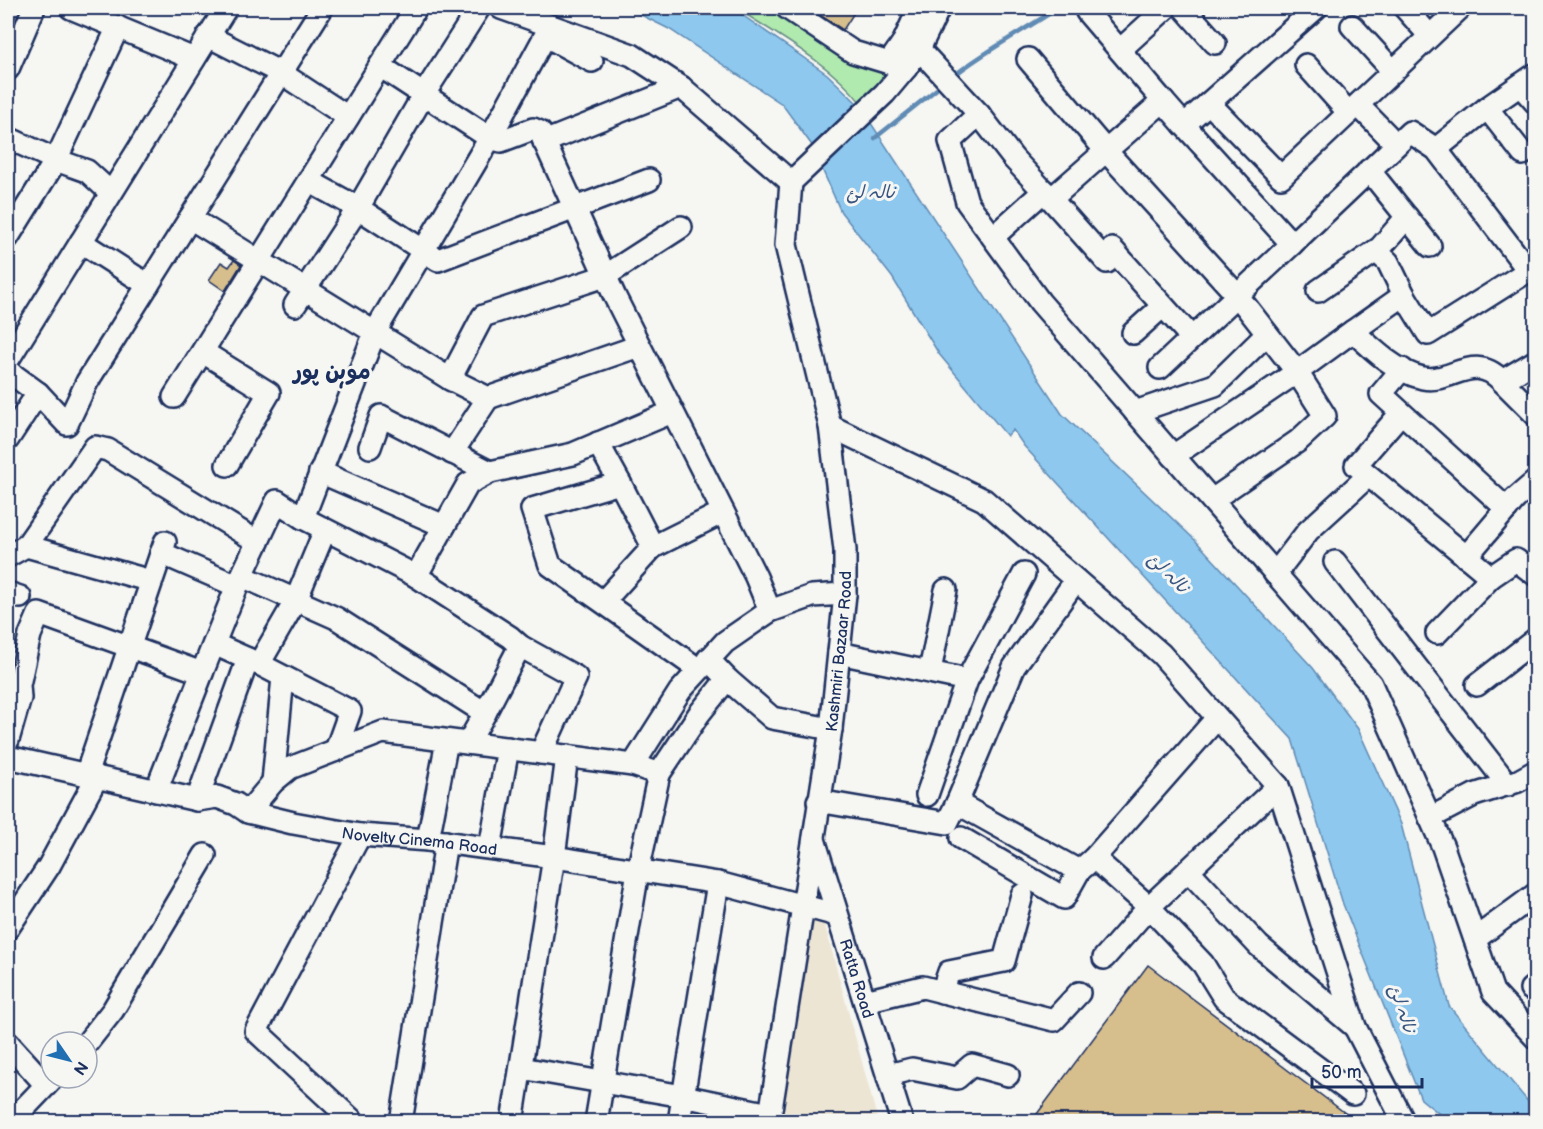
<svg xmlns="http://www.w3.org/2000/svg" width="1543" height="1129" font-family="'Balsamiq Sans','Playpen Sans Arabic',sans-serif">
	<rect width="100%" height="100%" fill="#f6f6f2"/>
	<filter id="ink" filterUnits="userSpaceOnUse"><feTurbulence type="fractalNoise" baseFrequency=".0167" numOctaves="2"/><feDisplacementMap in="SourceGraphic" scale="12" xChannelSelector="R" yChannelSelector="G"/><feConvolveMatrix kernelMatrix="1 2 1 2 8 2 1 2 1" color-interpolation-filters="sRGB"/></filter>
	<g filter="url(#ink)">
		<polygon fill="#ede5d4" points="809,921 824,922 878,1121 774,1122"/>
		<path fill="#b1eaae" stroke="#668c86" stroke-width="1.5" d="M 736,8 L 782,8 L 891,72 L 861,103 C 829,63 779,36 736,8 Z"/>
		<polygon fill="#8ec8ee" stroke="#608bb4" stroke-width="1.5" points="627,8 732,8 827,74 859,105 1062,414 1195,540 1313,668 1358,729 1401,824 1449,1006 1535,1110 1535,1121 1448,1121 1421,1099 1343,904 1292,739 1024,446 1013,430 1007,436 939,354 892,277 841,212 811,144 782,104 669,29"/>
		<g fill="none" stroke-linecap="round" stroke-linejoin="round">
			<g stroke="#608bb4" stroke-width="4.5">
				<path d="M 952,77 C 985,51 1023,31 1058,8"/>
				<polyline points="875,138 943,84"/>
			</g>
		</g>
		<g fill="#d7be8d" stroke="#1b2f5e" stroke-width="1.5">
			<polygon points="809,8 857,8 843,30"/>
			<polygon points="234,260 241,265 225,291 209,280 221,262 229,267"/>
			<polygon points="1148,965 1357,1122 1031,1122"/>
		</g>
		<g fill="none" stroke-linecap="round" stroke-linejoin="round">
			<g stroke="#1b2f5e" stroke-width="26">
				<g id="minor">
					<polyline points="71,8 194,59"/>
					<polyline points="501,8 632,55 681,87 791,182"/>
					<polyline points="787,8 853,52 906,68"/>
					<polyline points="1184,8 1215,43"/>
					<polyline points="1405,8 1430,36"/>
					<polyline points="1087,12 1163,101"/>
					<polyline points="1352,26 1393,71"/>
					<polyline points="208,36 281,73 348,117"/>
					<polyline points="546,36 592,61"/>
					<polyline points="919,49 979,114 950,141 967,202 1040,302 1371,684 1443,847 1493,992 1536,1038"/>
					<polyline points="1120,50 1166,8"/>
					<path d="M 1028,59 L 1106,151 L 1237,295 L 1297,372 L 1353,331 C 1372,349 1396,372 1423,378 C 1451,384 1473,351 1502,381"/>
					<polyline points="889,63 904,41 919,8"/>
					<polyline points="1306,65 1349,113"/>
					<polyline points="380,66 490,138 501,141 533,129 540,132 615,297 756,577 770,611"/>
					<polyline points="8,69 34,8"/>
					<polyline points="1520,85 1536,103"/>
					<polyline points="1209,103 1281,177 1460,8"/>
					<polyline points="1358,105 1396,144"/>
					<polyline points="1487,108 1523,154"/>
					<polyline points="979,114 1013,158 1051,199 1163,101 1184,125 1316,8"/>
					<polyline points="1184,125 1292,244 1410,132 1436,149 1528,270"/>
					<polyline points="8,138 56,160 8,237"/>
					<polyline points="544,142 681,87"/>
					<polyline points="1436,149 1487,108 1536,74"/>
					<polyline points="1369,170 1430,246"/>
					<polyline points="309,181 358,208 438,260 649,180"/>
					<polyline points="791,182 885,93 906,68 919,49 939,8"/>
					<polyline points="111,193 87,171 56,160 118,27"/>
					<polyline points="1051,199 1107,262"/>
					<polyline points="190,218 450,379"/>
					<polyline points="993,237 1044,191"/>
					<polyline points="81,242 148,285"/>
					<polyline points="1112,249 1192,338"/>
					<polyline points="1376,251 1388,262 1404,295"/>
					<polyline points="1318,291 1380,248 1407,217"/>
					<polyline points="295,305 358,208 424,94 479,8"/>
					<polyline points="1353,331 1404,295 1428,334 1536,266"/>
					<polyline points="1133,333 1163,306"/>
					<polyline points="639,346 488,398 450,379 483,316 605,276 681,227"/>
					<polyline points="203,352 269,393 227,465"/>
					<polyline points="8,360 226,8"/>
					<polyline points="1536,361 1502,381 1536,415"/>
					<polyline points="1160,368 1292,244"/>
					<polyline points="1402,369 1381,394 1507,509"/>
					<polyline points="8,371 38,393 67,424 87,382 322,8"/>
					<polyline points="174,397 416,8"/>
					<polyline points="1135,412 1215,385 1267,334"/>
					<polyline points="1401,413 1356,465 1491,577 1516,560 1536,575"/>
					<polyline points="830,426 984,500 1161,654 1278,786 1355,1027 1404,1122"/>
					<polyline points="8,439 38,393"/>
					<polyline points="598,443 620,483"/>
					<polyline points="370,447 381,416 490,472 468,484 416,576"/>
					<polyline points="452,453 488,398"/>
					<polyline points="1173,456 1297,372 1325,416 1298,441 1212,500"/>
					<polyline points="320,472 444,526"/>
					<polyline points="490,472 573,454 672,412"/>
					<polyline points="303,518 416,576 510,637 520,646 485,713"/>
					<polyline points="26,546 151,581"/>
					<polyline points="653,547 723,512"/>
					<polyline points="161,553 237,586"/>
					<polyline points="8,556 26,546 95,447 108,450 258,542"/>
					<polyline points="1466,557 1515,499 1536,481"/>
					<polyline points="1335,562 1508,785"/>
					<polyline points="1275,574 1308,531 1368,476"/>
					<polyline points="242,576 336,618 485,713 468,743"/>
					<polyline points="1076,580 1014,667 957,803 1079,871"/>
					<polyline points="8,593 20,597"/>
					<polyline points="603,602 653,547 620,483 532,509 550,565 698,669"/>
					<polyline points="1437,633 1491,577"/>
					<polyline points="214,644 259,664 296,600 325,530"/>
					<polyline points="520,646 576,677 541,753"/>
					<polyline points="839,653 967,680"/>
					<polyline points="708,659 727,679 772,718 831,729"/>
					<polyline points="259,664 350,711 336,750"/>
					<polyline points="930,671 946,590"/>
					<polyline points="1477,685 1536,639"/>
					<polyline points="8,740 20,698 19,685 30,635 39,614 202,673 237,586 277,501 303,518 375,332 490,138 550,27"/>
					<path id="s1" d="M 8,757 L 197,800 L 217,797 L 236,804 L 248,812 L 293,823 L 360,835 L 428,840 L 554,857 L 718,883 L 837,915"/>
					<polyline points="659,774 699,714 727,679"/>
					<polyline points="86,775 165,542"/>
					<polyline points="273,782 283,677"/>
					<polyline points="156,791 202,673"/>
					<polyline points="927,795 967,680 1024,574"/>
					<polyline points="197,800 248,659"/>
					<polyline points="818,801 947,823 957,803"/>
					<polyline points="248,812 273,782 290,768 383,732 633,765 680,691 725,642 770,611 812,596 845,594"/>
					<polyline points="1430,818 1474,795 1518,781 1536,771"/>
					<polyline points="961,838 1064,898 1079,871 1094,858 1217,718"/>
					<path id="s2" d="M 814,839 L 902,1122"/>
					<polyline points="428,840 447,741"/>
					<polyline points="490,848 508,748"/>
					<polyline points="1094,858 1149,907 1203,964 1224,998 1353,1094"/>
					<polyline points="1188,870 1259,946 1355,1027"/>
					<polyline points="8,928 49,866 97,777"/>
					<polyline points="1475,939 1536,894"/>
					<polyline points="1104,958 1149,907 1278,786"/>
					<polyline points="1531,989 1536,985"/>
					<polyline points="942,992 949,972 1004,961 1022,895"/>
					<polyline points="865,1001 923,987 1054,1020 1079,993"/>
					<polyline points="8,1043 46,1085"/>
					<polyline points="87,1043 113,1010 205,855"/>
					<polyline points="521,1068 683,1096 770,1114"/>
					<polyline points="888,1075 912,1069 957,1078 972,1065 1008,1075"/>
					<polyline points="11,1122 53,1078"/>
					<polyline points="354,1122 256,1031 360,835"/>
					<polyline points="401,1122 446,842"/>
					<polyline points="512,1122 554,857 567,756"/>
					<polyline points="596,1122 638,871 659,774 633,765"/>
					<polyline points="679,1122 718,883"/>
					<path id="s3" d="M 769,1122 L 831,729 L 845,594 L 845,550 L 830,426 L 786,245 L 791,182"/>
				</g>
			</g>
			<use href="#minor" stroke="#f6f6f2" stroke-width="21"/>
		</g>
	</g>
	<g text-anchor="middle" stroke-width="6" stroke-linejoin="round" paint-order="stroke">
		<g font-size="16" fill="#1b2f5e" stroke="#f6f6f2">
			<text dy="6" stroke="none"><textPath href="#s3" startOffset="476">Kashmiri Bazaar Road</textPath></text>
			<text dy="6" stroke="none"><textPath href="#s1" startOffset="423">Novelty Cinema Road</textPath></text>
			<text dy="6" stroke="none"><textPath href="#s2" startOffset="146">Ratta Road</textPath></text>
		</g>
		<g font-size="18" font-style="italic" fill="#385582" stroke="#f6f6f2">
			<text x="871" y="198">نالہ لئ</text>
			<text transform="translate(1169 573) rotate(45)" y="6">نالہ لئ</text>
			<text transform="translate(1403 1009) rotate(72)" y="6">نالہ لئ</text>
		</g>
		<g font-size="22" font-weight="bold" fill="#1b2f5e" stroke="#f6f6f2">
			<text x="332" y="379">موہن پور</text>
		</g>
	</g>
	<rect width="1543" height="1129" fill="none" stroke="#f6f6f2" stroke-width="30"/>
	<rect x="15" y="15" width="1513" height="1099" fill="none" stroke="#1b2f5e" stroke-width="2" filter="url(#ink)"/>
	<g transform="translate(69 1060) rotate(125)"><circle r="28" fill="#f6f6f2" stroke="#9ea6b7" stroke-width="1.5"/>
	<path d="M0-4.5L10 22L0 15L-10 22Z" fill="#1f6fb2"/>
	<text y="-9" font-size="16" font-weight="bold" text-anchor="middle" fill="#1b2f5e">N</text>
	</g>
	<path d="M1312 1078v9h110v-9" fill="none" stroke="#1b2f5e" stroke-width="3"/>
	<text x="1321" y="1078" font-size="18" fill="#1b2f5e" stroke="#f6f6f2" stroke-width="4.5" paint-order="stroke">50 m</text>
</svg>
